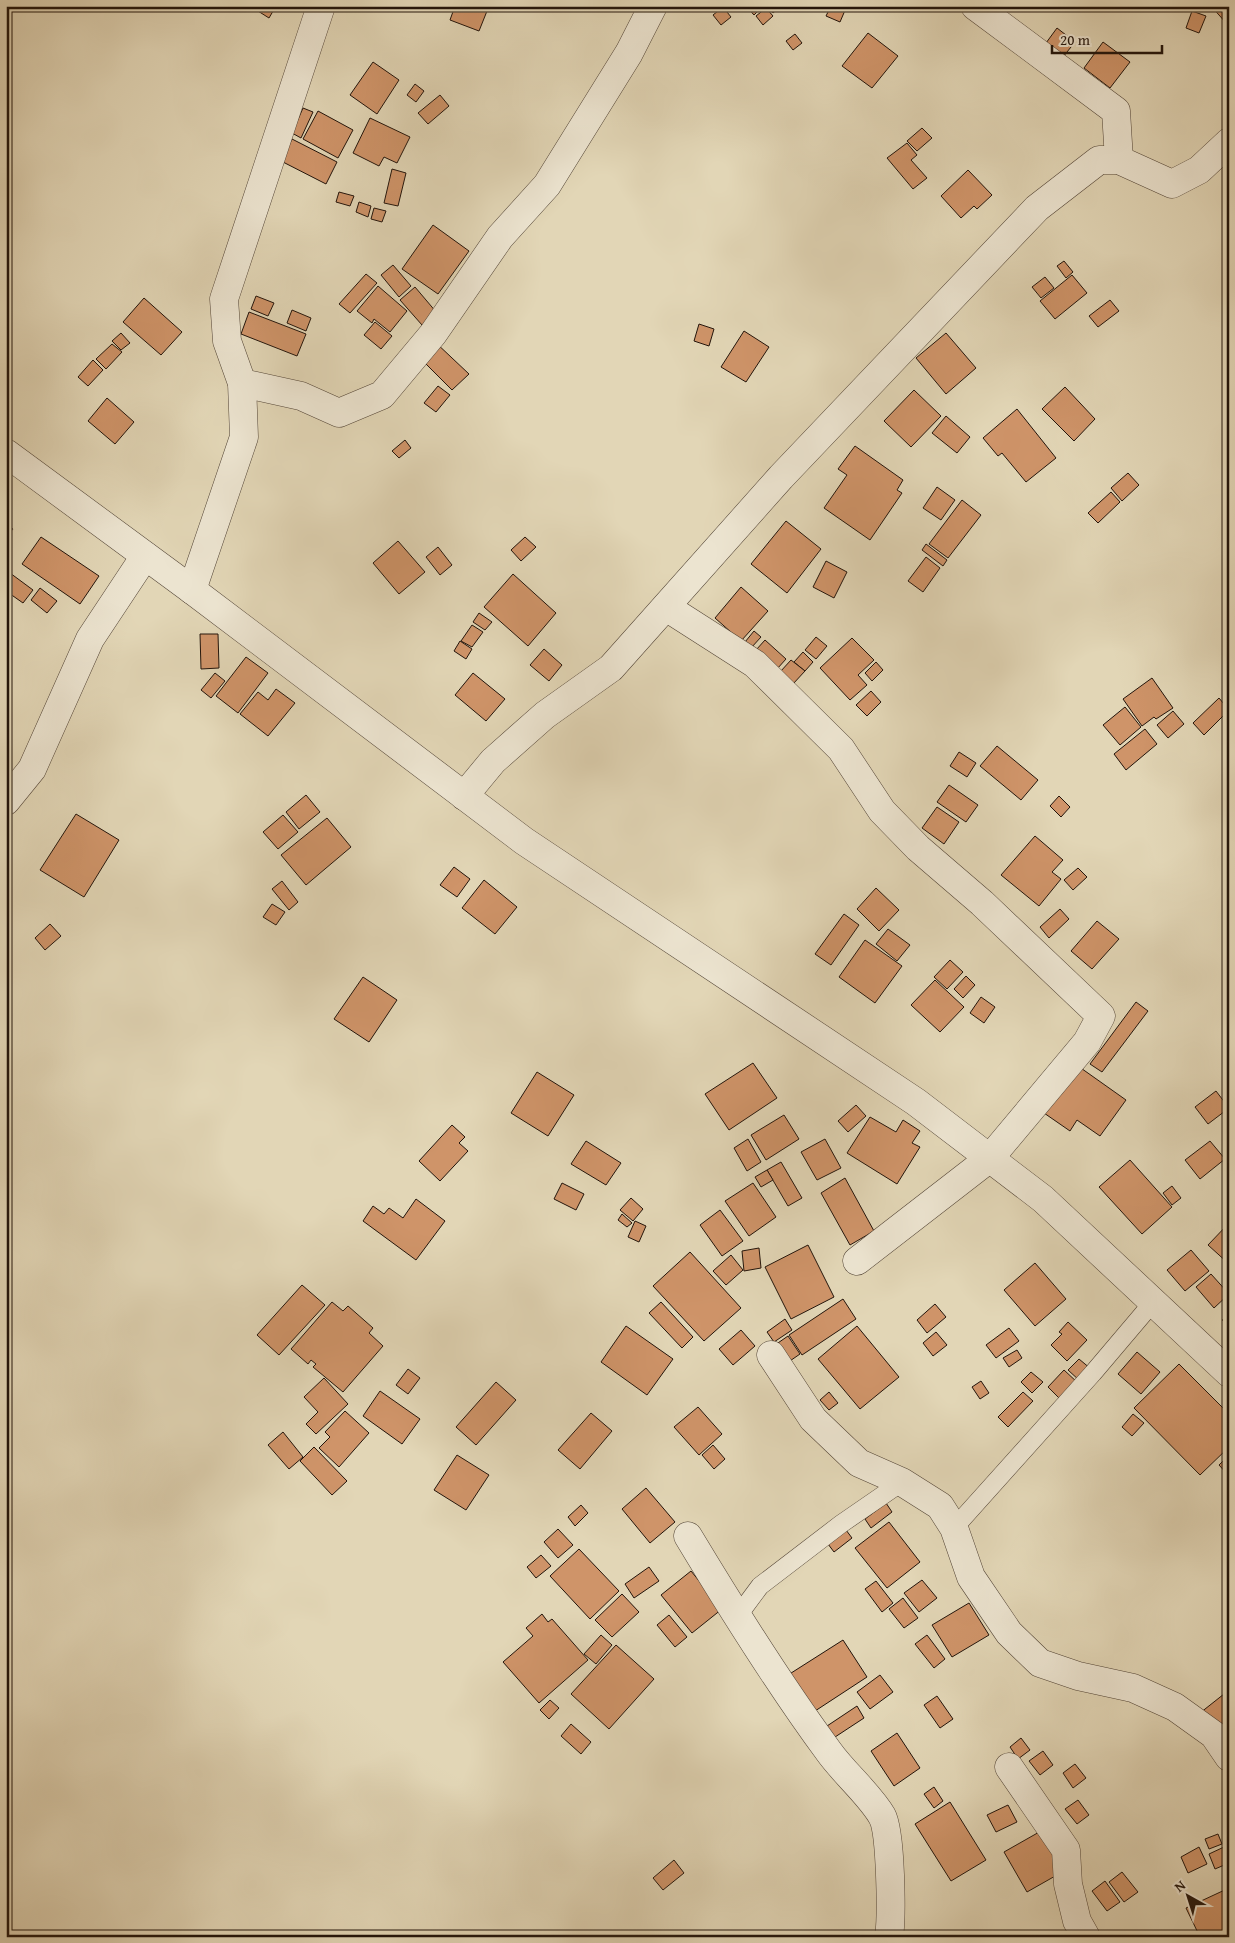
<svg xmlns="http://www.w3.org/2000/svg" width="1235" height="1943" font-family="'Gentium Book Plus',serif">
	<rect width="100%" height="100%" fill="#e2d6b6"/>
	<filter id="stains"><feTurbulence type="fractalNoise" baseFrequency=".004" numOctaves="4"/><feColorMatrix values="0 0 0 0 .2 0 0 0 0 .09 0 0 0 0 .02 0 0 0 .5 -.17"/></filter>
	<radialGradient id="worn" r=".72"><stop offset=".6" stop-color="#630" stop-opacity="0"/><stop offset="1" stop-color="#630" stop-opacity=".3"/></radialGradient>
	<g fill="#cf9469" stroke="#22140b">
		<polygon points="250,6 276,6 269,18"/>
		<polygon points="455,6 489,6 479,31 450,20"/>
		<polygon points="763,6 754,15 747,7 748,6"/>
		<polygon points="768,6 781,6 773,13"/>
		<polygon points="831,6 846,8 840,22 826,16"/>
		<polygon points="1211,6 1229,6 1229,22 1227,24"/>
		<polygon points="723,7 731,17 721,25 713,15"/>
		<polygon points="766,8 773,16 763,25 756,16"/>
		<polygon points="1192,11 1206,16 1199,33 1186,28"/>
		<polygon points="1057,28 1075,42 1063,57 1046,43"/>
		<polygon points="868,33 898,56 872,88 842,66"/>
		<polygon points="795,34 802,43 793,50 786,41"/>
		<polygon points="1103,42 1130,62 1110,88 1084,68"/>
		<polygon points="373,62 399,80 377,114 350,95"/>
		<polygon points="415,84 424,91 416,102 407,95"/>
		<polygon points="440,95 449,106 428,124 418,113"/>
		<polygon points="303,108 313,112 301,138 292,133"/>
		<polygon points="318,111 353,130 338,158 303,139"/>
		<polygon points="370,118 410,137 397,163 384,157 379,166 353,153"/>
		<polygon points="922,128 932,138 917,151 907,141"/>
		<polygon points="292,139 337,162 326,184 281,161"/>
		<polygon points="907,143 917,155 911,160 927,178 913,189 887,158"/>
		<polygon points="392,169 406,173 398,206 384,203"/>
		<polygon points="968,170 992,195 977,209 974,206 961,218 941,196"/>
		<polygon points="339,192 354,196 350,206 336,202"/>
		<polygon points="359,202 371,206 368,217 356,212"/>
		<polygon points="374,208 386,211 382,222 371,219"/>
		<polygon points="433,225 469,251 438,294 402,269"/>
		<polygon points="1064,261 1073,272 1066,278 1057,266"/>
		<polygon points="393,265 411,286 399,297 381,275"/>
		<polygon points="366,274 377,283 350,313 339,304"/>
		<polygon points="1072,275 1087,293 1055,319 1040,301"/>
		<polygon points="1045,277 1054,288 1041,298 1032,287"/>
		<polygon points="378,286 407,311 390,332 374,319 372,323 357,311"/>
		<polygon points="415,287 437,313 422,325 400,300"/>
		<polygon points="256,296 274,303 268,316 251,309"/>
		<polygon points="144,298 182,332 161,355 123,322"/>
		<polygon points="1110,300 1119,311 1098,327 1089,316"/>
		<polygon points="292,310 311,318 306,331 287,323"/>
		<polygon points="249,312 306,334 297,356 241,334"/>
		<polygon points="375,322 392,336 381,349 364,335"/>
		<polygon points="699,324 714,329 709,346 694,341"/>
		<polygon points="744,331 769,347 746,382 721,367"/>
		<polygon points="121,333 130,343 121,350 112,341"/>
		<polygon points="946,333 976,368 946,394 916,358"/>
		<polygon points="434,341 469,374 452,390 419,357"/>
		<polygon points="112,344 122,352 106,369 96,359"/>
		<polygon points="93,360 103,370 88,386 78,377"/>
		<polygon points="438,386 450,395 436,412 424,403"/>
		<polygon points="1065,387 1095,419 1074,441 1042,409"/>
		<polygon points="914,390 941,416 911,447 884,421"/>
		<polygon points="107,398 134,422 115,444 88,421"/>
		<polygon points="1017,409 1056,458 1026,482 1002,453 998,456 983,438"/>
		<polygon points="946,416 970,437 957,453 932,433"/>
		<polygon points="405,440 411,448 399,458 392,451"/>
		<polygon points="855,446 903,480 897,490 902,493 870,540 824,508 847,475 838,469"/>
		<polygon points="1128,473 1139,485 1122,501 1111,488"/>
		<polygon points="937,487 955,500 941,520 923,508"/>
		<polygon points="1111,492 1120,502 1098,523 1088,513"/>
		<polygon points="962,500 981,515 948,558 929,544"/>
		<polygon points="786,521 821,549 787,593 751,564"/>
		<polygon points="6,522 13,529 6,537"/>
		<polygon points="41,537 99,576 80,604 22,564"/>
		<polygon points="525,537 536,547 521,561 511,550"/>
		<polygon points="398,541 425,572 399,594 373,563"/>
		<polygon points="926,544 947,560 943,566 922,550"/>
		<polygon points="438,547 452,565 440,575 426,557"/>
		<polygon points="926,557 940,568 923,592 908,581"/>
		<polygon points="826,561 847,572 834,598 813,587"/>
		<polygon points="10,573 33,590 23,603 6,591 6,579"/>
		<polygon points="513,574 556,613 528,646 484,607"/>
		<polygon points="741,587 768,611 741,641 715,618"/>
		<polygon points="40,588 57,601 47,613 31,600"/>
		<polygon points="479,613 492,622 485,630 473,622"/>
		<polygon points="472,625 483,632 472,647 461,641"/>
		<polygon points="754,631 761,637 751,648 745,642"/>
		<polygon points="200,634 218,634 219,668 201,669"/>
		<polygon points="816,637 827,646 816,659 805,650"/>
		<polygon points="852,638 874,660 858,675 867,685 850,700 820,668"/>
		<polygon points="765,640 786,659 777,669 756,650"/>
		<polygon points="460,641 472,649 466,659 454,651"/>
		<polygon points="544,649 562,665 549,681 530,665"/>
		<polygon points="803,652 813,662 805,671 794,662"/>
		<polygon points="246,657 268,673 238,713 216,696"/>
		<polygon points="791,660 805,671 793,684 780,672"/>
		<polygon points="876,662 883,670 872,681 865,673"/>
		<polygon points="215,673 225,681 211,698 201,690"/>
		<polygon points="473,673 505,699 486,721 455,695"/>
		<polygon points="1152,678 1173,708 1156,719 1154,717 1142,726 1123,699"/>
		<polygon points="276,689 295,703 268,736 240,714 258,692 268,700"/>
		<polygon points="871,691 881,702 867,716 856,705"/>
		<polygon points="1219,698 1229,710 1204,735 1193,723"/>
		<polygon points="1125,707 1141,727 1120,745 1103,725"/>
		<polygon points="1173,711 1184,724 1168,738 1157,725"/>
		<polygon points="1145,729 1157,744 1126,770 1114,754"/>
		<polygon points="997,746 1038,780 1021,800 980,766"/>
		<polygon points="959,752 976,763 967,777 950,766"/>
		<polygon points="949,785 978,805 966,822 937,802"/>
		<polygon points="306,795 320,812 299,829 286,812"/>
		<polygon points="1059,796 1070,807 1061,817 1050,806"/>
		<polygon points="937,807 959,822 944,844 922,828"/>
		<polygon points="76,814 119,840 84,897 40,870"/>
		<polygon points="283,815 298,832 278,849 263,832"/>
		<polygon points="327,818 351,847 306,885 281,855"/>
		<polygon points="1035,836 1063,860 1052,872 1061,879 1039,906 1001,875"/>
		<polygon points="454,867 470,879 457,897 440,885"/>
		<polygon points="1078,868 1087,877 1073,890 1064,880"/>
		<polygon points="484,880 517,907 495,934 462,908"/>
		<polygon points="282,881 298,902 289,910 272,889"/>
		<polygon points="876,888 899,910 879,931 857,909"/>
		<polygon points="272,904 285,912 276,925 263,917"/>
		<polygon points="1060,909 1069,919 1049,938 1040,927"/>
		<polygon points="844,914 859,925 831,965 815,954"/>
		<polygon points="1097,921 1119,939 1092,969 1071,951"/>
		<polygon points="50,924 61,936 45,950 35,938"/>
		<polygon points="888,929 910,945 897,961 876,944"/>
		<polygon points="865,940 902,966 875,1003 839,977"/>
		<polygon points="950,960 963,972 947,989 934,977"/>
		<polygon points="966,976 975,985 963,998 954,989"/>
		<polygon points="363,977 397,1000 369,1042 334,1019"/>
		<polygon points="935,980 964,1007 940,1032 911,1005"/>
		<polygon points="981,997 995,1007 984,1023 970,1013"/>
		<polygon points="1136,1002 1148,1011 1102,1072 1090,1064"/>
		<polygon points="753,1063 777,1098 729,1130 705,1094"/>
		<polygon points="1078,1066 1126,1100 1100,1136 1077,1120 1070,1131 1044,1113"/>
		<polygon points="537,1072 574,1095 548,1136 511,1113"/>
		<polygon points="1216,1091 1229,1108 1208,1124 1195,1107"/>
		<polygon points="856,1105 866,1116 848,1132 838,1121"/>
		<polygon points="784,1115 799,1139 766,1160 751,1135"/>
		<polygon points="870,1117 896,1132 903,1120 920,1131 912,1143 920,1147 897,1184 847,1153"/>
		<polygon points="452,1125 465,1137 459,1143 468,1151 440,1181 419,1161"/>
		<polygon points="748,1139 761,1162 747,1171 734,1148"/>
		<polygon points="825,1139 841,1168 817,1180 801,1152"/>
		<polygon points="586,1141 621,1163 606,1185 571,1164"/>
		<polygon points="1210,1141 1225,1159 1200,1179 1185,1160"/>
		<polygon points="1130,1160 1172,1207 1142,1234 1099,1187"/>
		<polygon points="781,1162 802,1198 788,1206 767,1170"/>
		<polygon points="767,1170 773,1180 761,1187 755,1177"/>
		<polygon points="845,1178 874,1231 850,1245 821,1193"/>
		<polygon points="562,1183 584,1194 576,1210 554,1199"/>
		<polygon points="753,1183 776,1217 749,1236 725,1201"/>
		<polygon points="1172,1186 1181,1198 1172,1205 1163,1193"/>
		<polygon points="631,1198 643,1209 633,1221 620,1210"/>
		<polygon points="416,1199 445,1221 416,1260 363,1221 373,1206 384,1214 389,1208 403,1218"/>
		<polygon points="720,1210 743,1241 722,1256 700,1225"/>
		<polygon points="622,1214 632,1223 627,1227 618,1220"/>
		<polygon points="635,1221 646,1226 639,1242 628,1237"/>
		<polygon points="1229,1223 1229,1264 1208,1245"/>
		<polygon points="808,1245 834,1297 791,1319 765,1267"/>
		<polygon points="759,1248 761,1268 744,1271 742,1251"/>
		<polygon points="1191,1250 1209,1271 1185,1291 1167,1270"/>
		<polygon points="690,1252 741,1308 704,1341 653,1286"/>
		<polygon points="731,1255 743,1270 726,1285 713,1271"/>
		<polygon points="1035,1263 1066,1299 1035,1326 1004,1290"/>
		<polygon points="1211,1274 1229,1294 1214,1308 1196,1287"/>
		<polygon points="302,1285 325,1305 279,1355 257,1335"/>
		<polygon points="843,1299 856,1319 802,1355 789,1335"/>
		<polygon points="332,1302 343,1311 348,1306 373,1328 369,1333 383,1346 343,1392 313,1367 316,1364 311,1360 308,1364 291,1349"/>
		<polygon points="661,1302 693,1337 682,1348 649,1313"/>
		<polygon points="935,1304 946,1317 927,1333 917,1320"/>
		<polygon points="1229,1314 1229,1327 1222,1320"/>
		<polygon points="785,1319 792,1330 774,1342 767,1332"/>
		<polygon points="1068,1322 1087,1340 1067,1361 1051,1345 1062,1334 1059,1332"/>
		<polygon points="626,1326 673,1359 647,1395 601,1362"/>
		<polygon points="857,1326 899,1377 860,1409 818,1359"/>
		<polygon points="1009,1328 1019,1341 996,1358 986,1345"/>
		<polygon points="741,1330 755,1346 733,1365 719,1349"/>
		<polygon points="936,1332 947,1345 933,1356 923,1343"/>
		<polygon points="788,1336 800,1354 787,1363 775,1345"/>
		<polygon points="1017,1350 1022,1358 1009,1367 1003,1358"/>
		<polygon points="1137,1352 1160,1372 1141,1394 1118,1374"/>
		<polygon points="1079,1359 1091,1369 1080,1381 1068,1370"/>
		<polygon points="1179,1364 1229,1414 1229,1447 1200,1475 1134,1408"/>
		<polygon points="408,1369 420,1378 408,1394 396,1385"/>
		<polygon points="1064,1370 1078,1383 1061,1400 1048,1387"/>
		<polygon points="1031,1372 1043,1382 1032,1393 1021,1382"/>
		<polygon points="324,1378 348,1404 316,1434 306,1424 318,1412 304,1397"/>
		<polygon points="981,1381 989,1393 980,1399 972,1387"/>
		<polygon points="496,1382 516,1400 476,1445 456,1427"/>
		<polygon points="380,1391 420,1419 402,1444 363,1416"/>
		<polygon points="829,1392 838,1403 829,1410 820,1400"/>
		<polygon points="1023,1392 1033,1401 1008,1427 998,1417"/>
		<polygon points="698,1407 722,1434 699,1455 674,1427"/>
		<polygon points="345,1411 369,1433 339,1467 319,1448 330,1437 325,1432"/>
		<polygon points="591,1413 612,1431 580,1469 558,1450"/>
		<polygon points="1133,1414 1144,1423 1132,1436 1122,1427"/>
		<polygon points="283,1432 303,1457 289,1469 268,1445"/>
		<polygon points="713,1445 725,1459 714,1469 702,1455"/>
		<polygon points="314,1447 347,1481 332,1495 300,1461"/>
		<polygon points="457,1455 489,1475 466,1510 434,1490"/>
		<polygon points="1229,1455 1229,1476 1219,1465"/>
		<polygon points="646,1488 675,1522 650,1543 622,1509"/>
		<polygon points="886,1503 892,1512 871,1528 865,1519"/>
		<polygon points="581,1505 588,1513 575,1526 568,1517"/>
		<polygon points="889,1522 920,1562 887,1588 855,1548"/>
		<polygon points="843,1526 852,1538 834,1552 825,1540"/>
		<polygon points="558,1529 573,1545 558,1558 544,1542"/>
		<polygon points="579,1549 619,1591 590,1619 550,1576"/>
		<polygon points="541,1555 551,1566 536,1578 527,1567"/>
		<polygon points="649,1567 659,1581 634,1598 625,1584"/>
		<polygon points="691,1571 722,1609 692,1633 661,1595"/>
		<polygon points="922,1580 937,1598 919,1612 904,1593"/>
		<polygon points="876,1581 893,1603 882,1612 865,1589"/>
		<polygon points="622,1594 639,1612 612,1637 595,1620"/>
		<polygon points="903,1598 918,1618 904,1628 889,1609"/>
		<polygon points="969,1603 989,1635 952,1657 932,1625"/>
		<polygon points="542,1614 548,1622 552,1619 588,1660 539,1703 503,1662 533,1636 526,1628"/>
		<polygon points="669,1615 687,1637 675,1647 657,1625"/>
		<polygon points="601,1635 612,1645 596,1664 584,1654"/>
		<polygon points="927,1635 945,1659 934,1668 915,1644"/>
		<polygon points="843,1640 867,1677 812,1713 788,1675"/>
		<polygon points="616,1645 654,1679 609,1729 571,1694"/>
		<polygon points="880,1675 893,1692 870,1709 857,1692"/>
		<polygon points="1224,1694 1229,1701 1229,1730 1220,1737 1200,1713"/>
		<polygon points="937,1696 953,1719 940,1728 924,1705"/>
		<polygon points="550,1700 559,1708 549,1719 540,1710"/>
		<polygon points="857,1706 864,1718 832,1739 824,1728"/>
		<polygon points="571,1724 591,1742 581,1754 561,1736"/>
		<polygon points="897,1733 920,1768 894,1786 871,1751"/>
		<polygon points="1021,1738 1030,1750 1018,1759 1010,1747"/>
		<polygon points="1043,1751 1053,1765 1040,1775 1029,1761"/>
		<polygon points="1075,1764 1086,1778 1073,1788 1063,1773"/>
		<polygon points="934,1787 943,1801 934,1808 924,1794"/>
		<polygon points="1078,1800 1089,1815 1077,1824 1065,1809"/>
		<polygon points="950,1802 986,1860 951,1881 915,1824"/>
		<polygon points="1008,1805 1017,1822 996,1832 987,1815"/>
		<polygon points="1041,1831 1064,1871 1027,1892 1004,1852"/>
		<polygon points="1218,1834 1222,1844 1209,1849 1205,1839"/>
		<polygon points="1199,1847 1207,1864 1188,1873 1181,1857"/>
		<polygon points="1224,1847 1229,1863 1215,1869 1209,1854"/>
		<polygon points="674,1860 684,1873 663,1890 653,1878"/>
		<polygon points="1122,1872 1138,1892 1124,1902 1109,1882"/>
		<polygon points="1105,1881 1120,1902 1107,1911 1092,1891"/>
		<polygon points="1229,1888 1229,1932 1219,1937 1200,1937 1186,1908"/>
	</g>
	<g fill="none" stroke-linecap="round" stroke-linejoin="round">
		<g stroke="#524436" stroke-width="19">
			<g id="service">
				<polyline points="954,1528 1093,1373 1154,1301"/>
				<polyline points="737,1617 760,1586 841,1524 902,1482"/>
			</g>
		</g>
		<g stroke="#524436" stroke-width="29">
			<g id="minor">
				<polyline points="975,6 1116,111 1119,160"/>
				<polyline points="242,383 301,396 339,413 382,395 433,334 500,237 547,185 629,53 653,6"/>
				<polyline points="6,453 192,590 524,841 916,1102 1043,1199 1229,1373"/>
				<polyline points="192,590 244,437 242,383 227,341 224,299 321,6"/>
				<polyline points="666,607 755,664 841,749 882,811 918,848 982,903 1101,1016 1087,1042 990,1158 857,1261"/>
				<polyline points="464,796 493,761 545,715 611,668 781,477 1037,208 1099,160 1119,160 1172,184 1199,170 1229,142"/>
				<polyline points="6,801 32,769 90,639 145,556"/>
				<polyline points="771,1355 813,1419 859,1463 902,1482 940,1506 954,1528 971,1577 1009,1633 1040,1663 1078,1676 1133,1688 1175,1707 1214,1735 1229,1757"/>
				<path d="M 688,1536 C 732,1609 778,1683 829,1752 C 844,1773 870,1795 882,1816 C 891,1832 892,1917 889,1937"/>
				<polyline points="1009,1767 1066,1850 1068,1884 1077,1921 1086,1937"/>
			</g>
		</g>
		<use href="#service" stroke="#ece4d0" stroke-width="18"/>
		<use href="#minor" stroke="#ece4d0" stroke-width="28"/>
	</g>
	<rect width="1235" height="1943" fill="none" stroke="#e2d6b6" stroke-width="25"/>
	<rect x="8" y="8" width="1220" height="1928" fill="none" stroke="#22140b" stroke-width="2.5"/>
	<rect x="12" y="12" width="1210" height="1918" fill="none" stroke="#22140b"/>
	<g transform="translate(1188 1896) rotate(321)" stroke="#ece4d0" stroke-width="4" paint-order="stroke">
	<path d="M0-4L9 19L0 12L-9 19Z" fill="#22140b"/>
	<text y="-8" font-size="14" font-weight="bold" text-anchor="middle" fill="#22140b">N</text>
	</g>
	<path d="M1052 45v8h110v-8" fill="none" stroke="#22140b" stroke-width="2.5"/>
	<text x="1060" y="45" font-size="15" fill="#22140b" stroke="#ece4d0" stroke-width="4" paint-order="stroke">20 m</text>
	<rect width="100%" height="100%" filter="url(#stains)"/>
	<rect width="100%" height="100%" fill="url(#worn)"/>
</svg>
